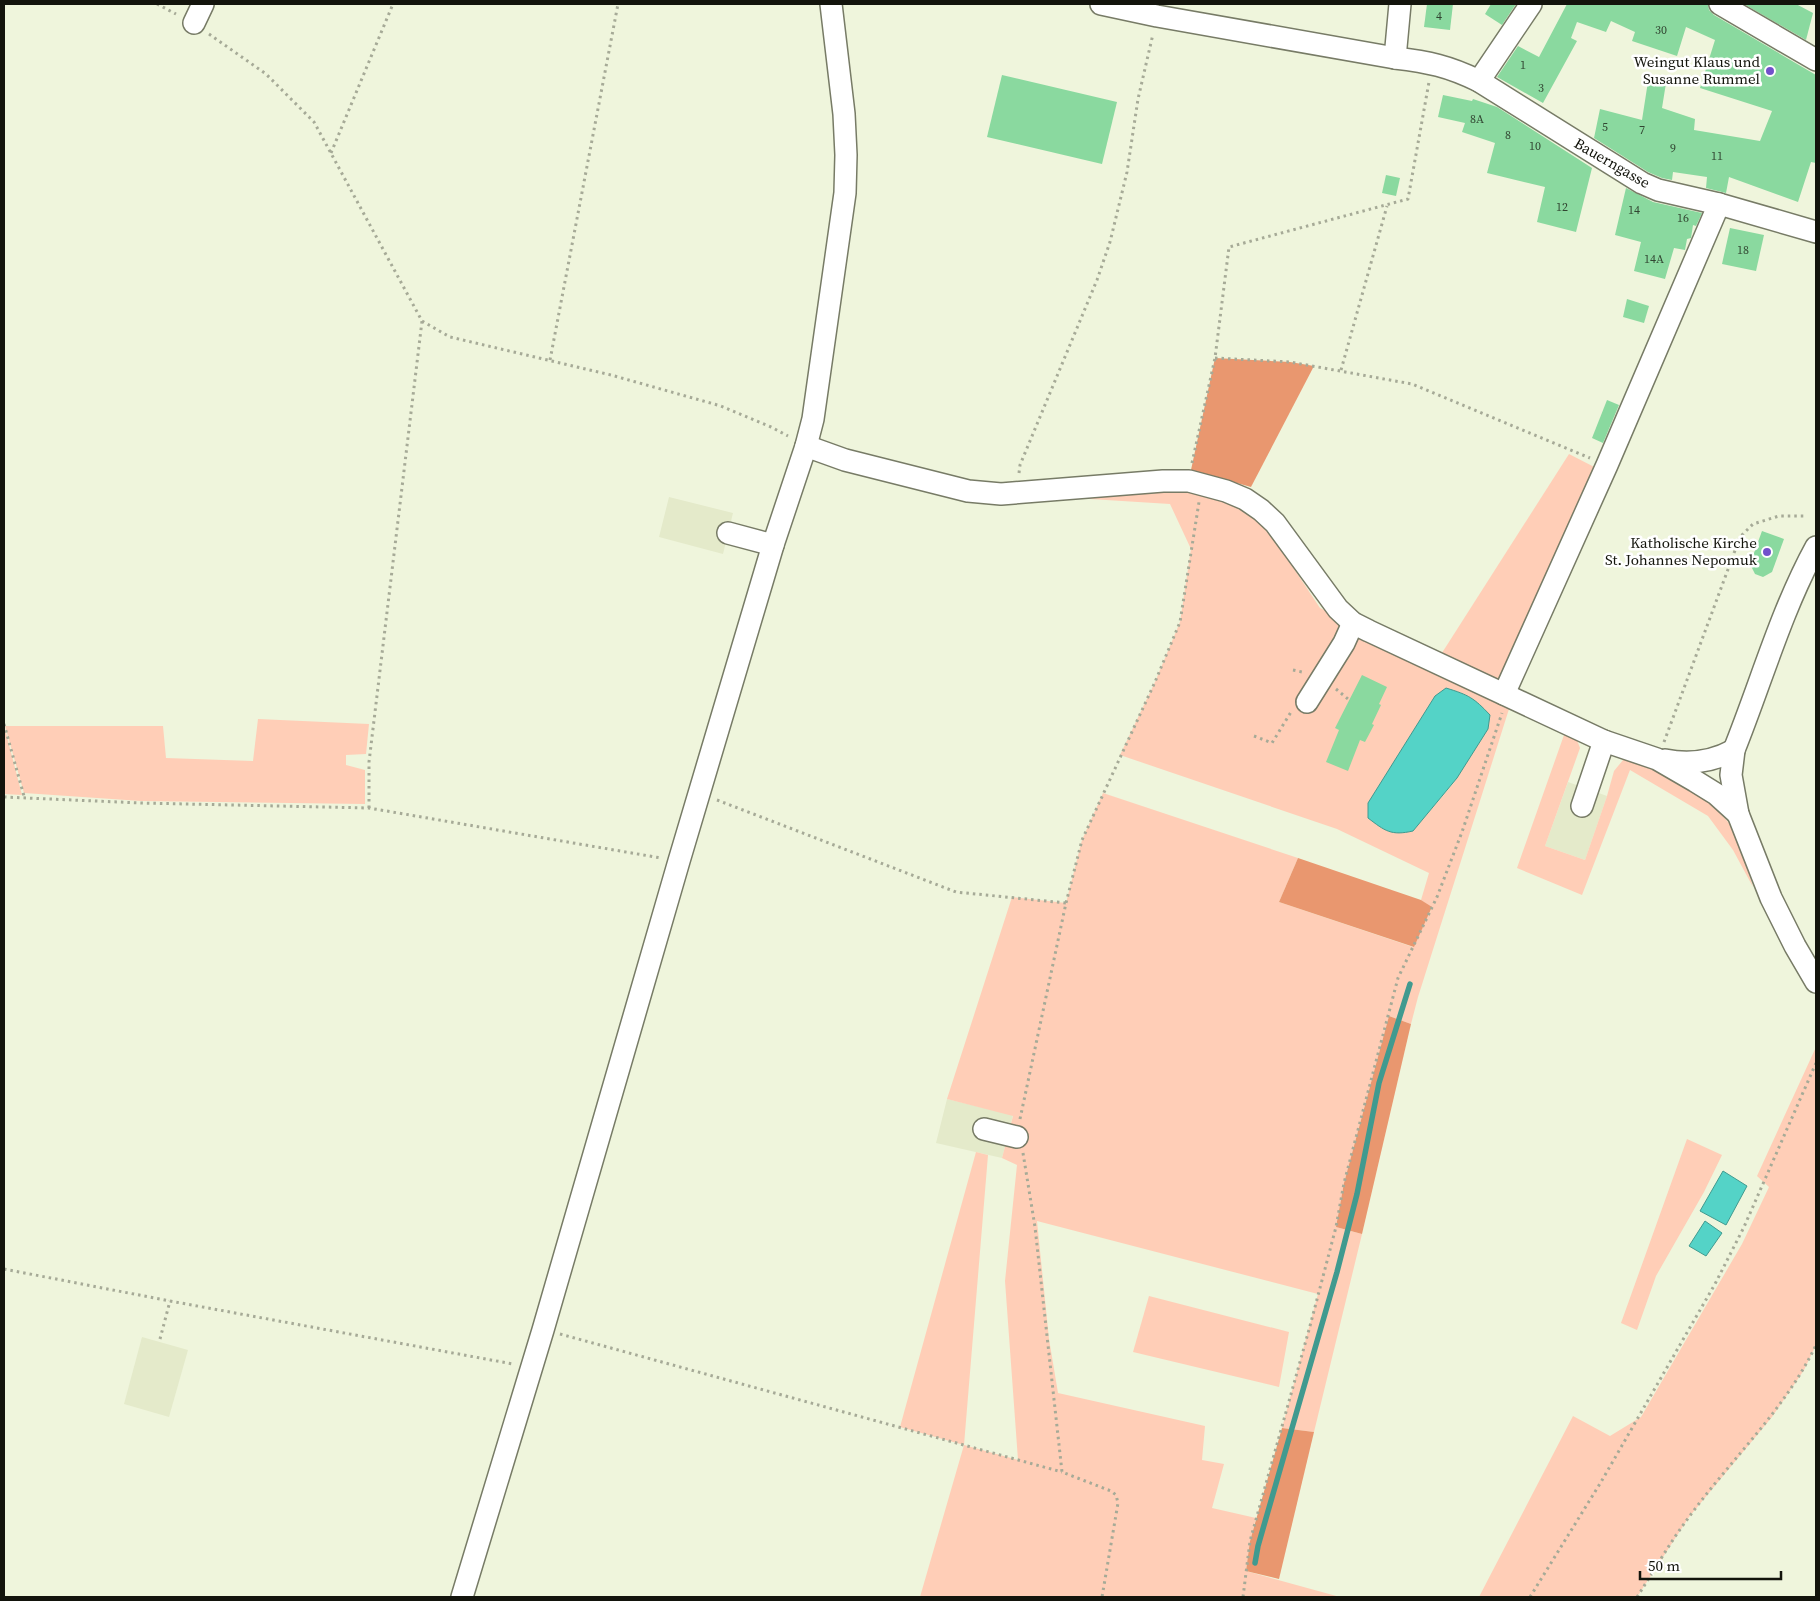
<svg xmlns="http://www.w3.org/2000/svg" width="1820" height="1601" font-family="'Source Serif 4',serif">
	<rect width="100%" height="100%" fill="#eff5dc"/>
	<g fill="#e4eaca">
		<polygon points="669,497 733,513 723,554 659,537"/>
		<polygon points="1568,782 1607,796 1585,860 1545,846"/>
		<polygon points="947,1099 1013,1115 1002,1158 936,1143"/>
		<polygon points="142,1337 188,1350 169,1417 124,1404"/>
	</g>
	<g fill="#ffceb7" fill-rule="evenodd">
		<polygon points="1569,454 1602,471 1504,688 1440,656"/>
		<path d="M 1190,490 L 1224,499 L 1263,522 L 1320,608 L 1353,623 L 1433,673 L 1509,709 L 1418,997 L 1411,1024 L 1389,1016 L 1344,1183 L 1336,1227 L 1362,1234 L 1314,1432 L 1282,1428 L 1318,1294 L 1037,1221 L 1049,1339 L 1058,1393 L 1205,1426 L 1202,1460 L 1224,1464 L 1212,1508 L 1256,1518 L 1250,1541 L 1246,1571 L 1340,1597 L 920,1597 L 964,1445 L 900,1427 L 976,1152 L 988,1155 L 964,1445 L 1018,1460 L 1005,1281 L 1017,1165 L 1002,1158 L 1013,1116 L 947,1099 L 1012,897 L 1066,903 L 1082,840 L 1103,793 L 1298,858 L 1279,902 L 1413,947 L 1432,908 L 1421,900 L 1429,873 L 1337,829 L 1120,755 L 1155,682 L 1180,622 L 1191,549 L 1170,504 L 1074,498 ZM 1457,779 L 1413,831 L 1402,833 Z"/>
		<polygon points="258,719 369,724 366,754 346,755 346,765 365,770 365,804 141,801 24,793 5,726 163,726 166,758 253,761"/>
		<polygon points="4,725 22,795 4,794"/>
		<path d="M 1564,735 L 1577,740 L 1580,748 L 1545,846 L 1585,860 L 1607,796 L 1614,771 L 1623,760 L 1630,759 C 1661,774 1707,795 1728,822 C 1739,835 1748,870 1753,887 L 1733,850 L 1708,816 L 1630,770 L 1582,895 L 1517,868 Z"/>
		<polygon points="1816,1047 1816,1345 1804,1370 1772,1417 1689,1517 1637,1597 1479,1597 1573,1416 1610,1436 1641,1417 1742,1244 1769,1187 1757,1176"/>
		<polygon points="1687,1139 1722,1155 1704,1192 1656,1276 1637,1330 1621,1323"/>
		<polygon points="1149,1296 1289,1332 1279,1387 1133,1352"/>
	</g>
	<g fill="#e9976f">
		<polygon points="1215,358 1290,362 1314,366 1251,487 1191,470"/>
		<polygon points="1298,858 1421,900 1432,907 1414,947 1279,902"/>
		<polygon points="1389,1016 1411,1024 1362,1234 1336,1227 1344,1183"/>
		<polygon points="1282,1428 1314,1432 1279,1579 1246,1571 1250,1541"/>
	</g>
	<g fill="#54d3c7" stroke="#409a8f">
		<path d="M 1446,688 C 1469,695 1474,698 1490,715 L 1488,729 L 1457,778 L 1413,831 C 1391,836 1385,831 1368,818 L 1368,803 L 1435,696 Z"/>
		<polygon points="1723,1171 1747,1186 1726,1225 1700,1211"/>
		<polygon points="1705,1221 1722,1233 1706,1256 1689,1246"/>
	</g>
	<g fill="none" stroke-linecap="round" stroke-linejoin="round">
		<polyline stroke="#409a8f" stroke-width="5.5" points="1255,1563 1258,1546 1337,1272 1357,1194 1379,1083 1410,984"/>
	</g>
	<g fill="#8ad99f">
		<polygon points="1427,4 1453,4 1450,30 1424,27"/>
		<polygon points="1491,4 1516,4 1502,25 1485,14"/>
		<polygon points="1567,4 1708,4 1709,10 1714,15 1816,75 1816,163 1811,162 1798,202 1729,177 1726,193 1706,188 1707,177 1673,172 1672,180 1662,178 1648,172 1594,138 1600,109 1642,120 1649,75 1666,83 1662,108 1695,119 1694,130 1760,141 1772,111 1700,88 1715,40 1686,27 1677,56 1632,41 1635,32 1611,21 1606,32 1577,22 1571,38 1577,41 1543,103 1497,77 1518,46 1539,57"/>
		<polygon points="1744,4 1796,4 1813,13 1806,40"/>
		<polygon points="1002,75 1117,102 1102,164 987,137"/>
		<polygon points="1443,95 1472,101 1473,99 1497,107 1592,168 1576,232 1537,222 1545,187 1487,173 1495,143 1462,132 1465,123 1438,117"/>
		<polygon points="1386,175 1400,178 1396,196 1382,193"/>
		<polygon points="1626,188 1653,202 1702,213 1696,226 1693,225 1691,238 1687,239 1685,250 1674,248 1665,279 1634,271 1641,242 1615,235"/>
		<polygon points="1730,228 1764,235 1756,271 1722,264"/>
		<polygon points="1627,299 1649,306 1644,323 1623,317"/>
		<polygon points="1607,400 1619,405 1603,443 1592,438"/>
		<polygon points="1762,531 1784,539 1772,572 1763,577 1755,574 1750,564"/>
		<polygon points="1362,675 1387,687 1379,704 1381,705 1372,724 1374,725 1365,742 1360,740 1348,771 1326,762 1339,730 1335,728"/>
	</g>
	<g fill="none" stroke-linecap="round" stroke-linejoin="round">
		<g stroke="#777b66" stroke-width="24">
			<g id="minor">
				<path d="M 1101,4 L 1157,16 L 1395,58 C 1429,62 1448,66 1479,81 L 1642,183 L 1658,190 L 1719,204 L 1816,232"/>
				<polyline points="1720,4 1816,60"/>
				<polyline points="194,23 203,4"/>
				<polyline points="1395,58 1400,4"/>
				<polyline points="1479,81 1531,4"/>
				<polyline points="806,446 845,460 968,491 1001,494 1163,481 1189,481 1226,491 1245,499 1261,510 1275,523 1338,609 1353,623 1369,631 1604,741 1657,759 1695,781 1716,794 1738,814"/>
				<polyline points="728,533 773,545"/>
				<path d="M 1816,547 C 1781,611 1761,683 1734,750 L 1731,775 L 1738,814 L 1771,898 L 1795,946 L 1816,982"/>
				<polyline points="1504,694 1607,465 1719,204"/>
				<polyline points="1307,702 1344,643 1353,623"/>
				<path d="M 1665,760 C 1690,765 1712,762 1734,750"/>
				<polyline points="1582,806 1604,741"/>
				<polyline points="984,1129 1017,1137"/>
				<polyline points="462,1597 543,1330 679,861 773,545 806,446 813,419 845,193 846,155 844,114 831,4"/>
			</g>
		</g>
		<g stroke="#a6aa97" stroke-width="3" stroke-dasharray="2.5 4" stroke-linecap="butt">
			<polyline points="157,4 176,14"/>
			<polyline points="209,34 266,74 314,122 422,321 450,337 611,375 721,406 771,427 788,436"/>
			<polyline points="331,153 393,4"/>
			<polyline points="1215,358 1290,362 1412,384 1590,458"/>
			<polyline points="550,360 618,4"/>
			<polyline points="1341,370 1387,206"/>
			<polyline points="1192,463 1215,358 1229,247 1408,199 1429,82"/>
			<polyline points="1019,473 1020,465 1097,280 1110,242 1127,172 1138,99 1153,34"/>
			<polyline points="1293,670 1302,672"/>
			<polyline points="1336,689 1348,699"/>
			<polyline points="4,724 24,796"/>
			<polyline points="1254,736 1272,743 1291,712"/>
			<polyline points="1664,742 1740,537 1753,524 1779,516 1807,516"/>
			<polyline points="4,797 141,803 369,808 661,858"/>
			<polyline points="717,800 956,892 1066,903"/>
			<polyline points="369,808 369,762 422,321"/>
			<polyline points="1020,1119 1066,903 1082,840 1155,682 1180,622 1199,502"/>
			<polyline points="1023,1153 1035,1227 1062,1472 1111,1491 1116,1495 1118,1503 1102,1597"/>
			<polyline points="4,1269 170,1301 513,1364"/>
			<polyline points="560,1334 1062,1472"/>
			<polyline points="160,1339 170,1301"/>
			<polyline points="1243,1597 1250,1541 1310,1326 1336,1227 1344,1183 1398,978 1437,897 1462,832 1502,713"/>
			<polyline points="1530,1597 1601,1482 1715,1284 1744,1227 1816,1063"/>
			<path d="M 1637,1597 C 1654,1571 1670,1542 1689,1517 C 1731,1459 1785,1410 1816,1345"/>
		</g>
		<use href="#minor" stroke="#fff" stroke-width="21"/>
	</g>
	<g fill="#7251cb" stroke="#fff" stroke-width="2">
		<circle cx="1770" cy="71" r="5"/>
		<circle cx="1767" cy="552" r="5"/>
	</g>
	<g text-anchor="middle" stroke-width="5" stroke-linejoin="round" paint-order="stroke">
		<g font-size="12" fill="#314531">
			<text x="1439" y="20">4</text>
			<text x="1661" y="34">30</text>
			<text x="1523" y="69">1</text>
			<text x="1541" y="92">3</text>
			<text x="1477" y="123">8A</text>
			<text x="1605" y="131">5</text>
			<text x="1642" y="134">7</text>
			<text x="1508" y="139">8</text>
			<text x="1535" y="150">10</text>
			<text x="1673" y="152">9</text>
			<text x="1717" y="160">11</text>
			<text x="1562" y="211">12</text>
			<text x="1634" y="214">14</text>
			<text x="1683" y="222">16</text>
			<text x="1743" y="254">18</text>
			<text x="1654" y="263">14A</text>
		</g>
		<g font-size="15" fill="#13140c" stroke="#fff" text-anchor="end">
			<text x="1760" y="67">Weingut Klaus und<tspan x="1760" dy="17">Susanne Rummel</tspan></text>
			<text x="1757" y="548">Katholische Kirche<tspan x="1757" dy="17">St. Johannes Nepomuk</tspan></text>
		</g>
		<g font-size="15" fill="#13140c" stroke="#fff">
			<text transform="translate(1612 163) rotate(30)" y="5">Bauerngasse</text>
		</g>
	</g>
	<rect width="1820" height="1601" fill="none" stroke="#13140c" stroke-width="10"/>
	<path d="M1640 1571v8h141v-8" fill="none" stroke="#13140c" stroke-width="2.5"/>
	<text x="1648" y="1571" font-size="15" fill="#13140c" stroke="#ffffff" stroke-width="4" paint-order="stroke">50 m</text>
</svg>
